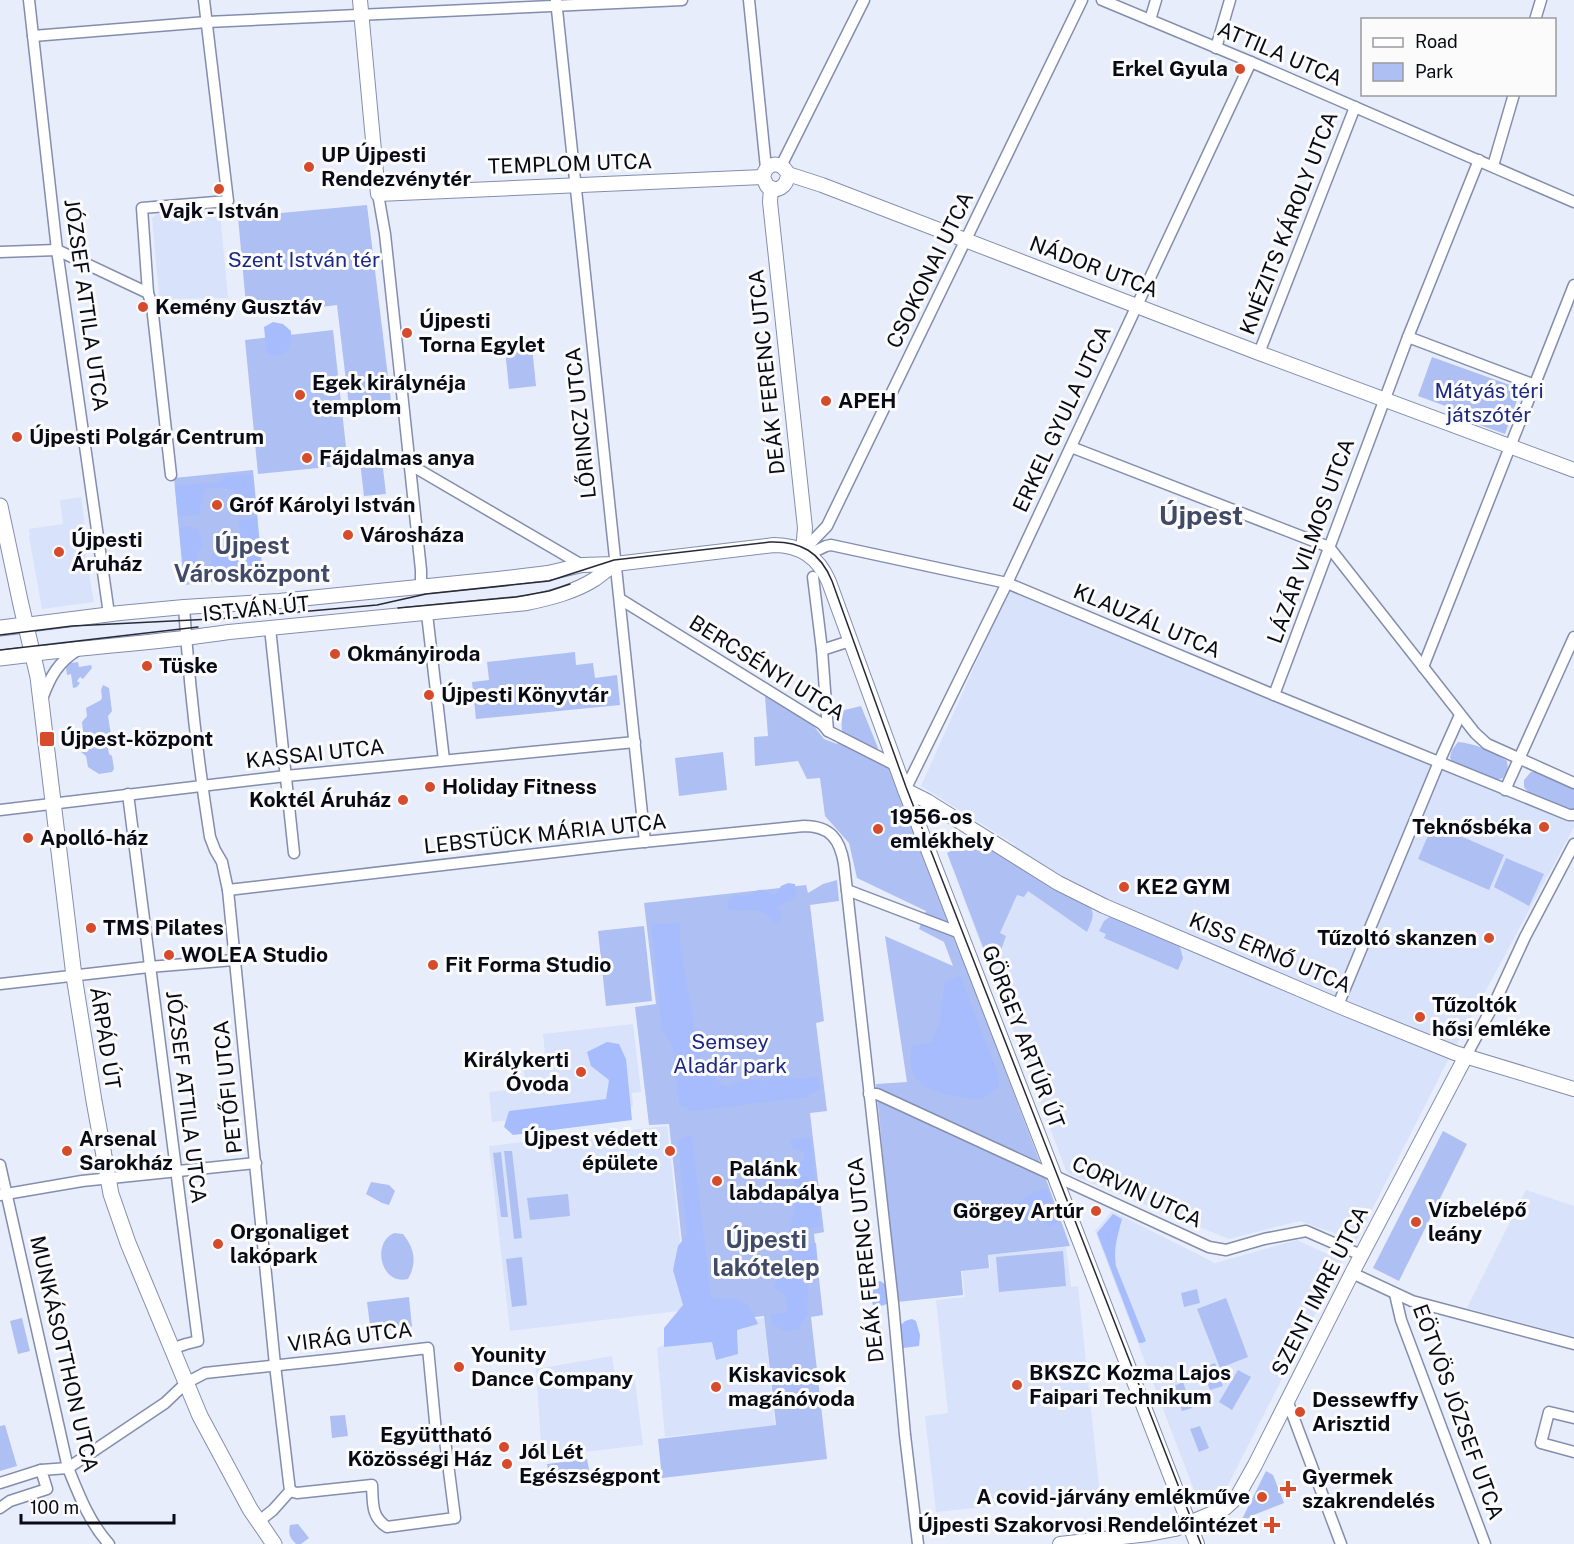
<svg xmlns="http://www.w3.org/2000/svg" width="1574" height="1544" font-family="'Public Sans',sans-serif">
	<rect width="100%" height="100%" fill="#e8edfb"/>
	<g fill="#d9e2fb">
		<polygon points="220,212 228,298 165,299 161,298 159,295 152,218 157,214"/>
		<polygon points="81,497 88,549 85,550 94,602 42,609 29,537 30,536 29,529 63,524 60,500"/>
		<polygon points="1009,589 1574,823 1574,827 1444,1068 1356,1241 1300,1221 1229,1239 1067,1173 962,894 988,884 1014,844 921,786"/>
		<polygon points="633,1024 641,1092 632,1093 633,1107 492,1122 489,1092 526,1088 522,1056 545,1053 543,1034"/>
		<polygon points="667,1126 688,1310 510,1331 489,1146"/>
		<polygon points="1526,1190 1574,1206 1574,1337 1467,1308"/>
		<polygon points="1112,1211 1215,1263 1297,1240 1342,1261 1225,1491 1194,1490 1095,1231"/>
		<polygon points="1066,1247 1071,1287 1078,1286 1100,1495 936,1512 925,1416 948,1413 936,1300 965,1297 962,1271 990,1268 989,1255"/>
		<polygon points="764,1318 775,1426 665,1437 657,1348 671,1342 685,1326"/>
		<polygon points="612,1356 615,1375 634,1373 643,1445 542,1457 536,1369"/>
	</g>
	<g fill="#aebff3">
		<polygon points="367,205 392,409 350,415 337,305 247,316 238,217"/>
		<polygon points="333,330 348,465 258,474 245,340"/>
		<polygon points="532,347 536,386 509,389 505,349"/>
		<polygon points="1432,357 1521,389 1505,434 1457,417 1459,411 1418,396"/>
		<polygon points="382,460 386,494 364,496 360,462"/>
		<polygon points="253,470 263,576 184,585 174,478"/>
		<polygon points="575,652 576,665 593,663 595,678 617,675 620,705 476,719 472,682 489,680 487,662"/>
		<polygon points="78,662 79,667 91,665 92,668 83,679 80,677 77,681 80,683 77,687 73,688 71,674 67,675 66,668 70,663"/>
		<polygon points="103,685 109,688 112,711 108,716 111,735 107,741 109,754 112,756 114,769 112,772 99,774 88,767 86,756 81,752 79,737 83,732 82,722 87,716 86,708 101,700 102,697 101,690"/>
		<polygon points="765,696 813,725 824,739 837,744 840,741 890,766 1041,1165 1070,1246 988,1255 989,1268 961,1271 963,1295 897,1302 876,1084 907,1082 885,936 953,966 944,942 919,929 926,911 857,878 849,843 825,816 820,778 807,779 798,761 755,766 754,737 768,736"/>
		<polygon points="861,706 878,748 876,751 842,732 841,711"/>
		<path d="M 1458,742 C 1474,743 1494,752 1507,761 L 1508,769 L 1503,778 L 1497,780 L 1452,763 L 1450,757 L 1452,750 Z"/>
		<polygon points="723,752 727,790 679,796 675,758"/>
		<polygon points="1531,772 1538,772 1574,788 1574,812 1531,795 1524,787 1524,780"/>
		<polygon points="1433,824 1504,855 1489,890 1418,859"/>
		<path d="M 967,832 L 1088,904 C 1097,913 1091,922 1087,932 L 1028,891 L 1024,897 L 1017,895 L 1000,933 L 1006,936 L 1001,950 L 986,955 L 947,853 C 957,848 965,843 967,832 Z"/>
		<polygon points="1506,858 1544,874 1529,906 1494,887"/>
		<polygon points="837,880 839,901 810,905 824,1021 816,1023 827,1111 810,1113 824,1232 814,1234 823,1315 811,1317 827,1459 662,1478 658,1439 776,1425 764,1316 691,1324 669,1124 649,1125 635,1007 656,1004 644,903 806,885 808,893 823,884"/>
		<polygon points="1111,916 1114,916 1179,944 1183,958 1178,970 1104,938 1106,934 1099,931 1104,921"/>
		<polygon points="644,926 652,1001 606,1006 598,931"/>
		<polygon points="1443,1131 1467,1144 1399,1281 1373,1268"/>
		<polygon points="504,1151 512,1151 522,1238 514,1239"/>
		<polygon points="501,1152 508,1217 501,1217 493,1153"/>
		<polygon points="371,1182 389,1185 395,1191 389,1205 382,1203 366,1194"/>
		<polygon points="568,1194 570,1216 530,1220 527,1198"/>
		<path d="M 394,1233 L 403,1234 C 415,1249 417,1263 408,1279 C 381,1286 371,1243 394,1233 Z"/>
		<polygon points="1063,1251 1066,1286 999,1292 996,1257"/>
		<polygon points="522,1257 527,1305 512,1307 506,1259"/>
		<polygon points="1197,1289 1200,1303 1184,1307 1181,1293"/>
		<polygon points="409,1297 412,1327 371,1333 367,1302"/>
		<polygon points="1226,1298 1248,1357 1220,1368 1197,1309"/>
		<polygon points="22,1318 30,1351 18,1354 10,1321"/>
		<polygon points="1215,1363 1223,1386 1210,1390 1202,1368"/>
		<polygon points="1238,1370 1251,1377 1232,1410 1219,1402"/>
		<polygon points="1183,1382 1192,1408 1182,1411 1174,1386"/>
		<polygon points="345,1415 348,1436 332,1438 330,1416"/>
		<polygon points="5,1425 17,1466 0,1471 0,1426"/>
		<polygon points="1200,1426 1209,1448 1199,1452 1190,1429"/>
		<polygon points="587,1459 590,1475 550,1481 547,1464"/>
		<polygon points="1266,1471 1273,1475 1284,1503 1251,1516 1252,1518 1241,1529 1239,1529 1239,1525"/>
		<path d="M 298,1524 L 309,1538 L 301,1544 L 296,1544 C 290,1538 288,1534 290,1525 Z"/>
	</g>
	<g fill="#a7bcfc">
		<path d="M 273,322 L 283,324 L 291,331 C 291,350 288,356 268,355 L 266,348 L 264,327 Z"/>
		<path d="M 253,475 L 254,499 L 249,505 L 237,507 L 234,489 C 223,489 213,487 204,489 L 199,514 L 178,517 L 175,486 L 221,482 L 224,476 Z"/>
		<polygon points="257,517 260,572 213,576 211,557 221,542 234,548 241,548 239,521"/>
		<polygon points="187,527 198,529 203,547 197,552 199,575 185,577 179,528"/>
		<path d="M 788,883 L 795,884 L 797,895 C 791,901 784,902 778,908 L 782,918 L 778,922 L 774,922 C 761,906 749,911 730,910 L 726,904 L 734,895 C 738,895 742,896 746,896 C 756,895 758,884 771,894 L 776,894 L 781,886 Z"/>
		<polygon points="680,923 680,946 699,1055 702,1063 721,1084 728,1086 749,1079 767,1081 774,1070 793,1079 818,1077 821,1089 805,1097 692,1111 679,1104 673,1047 662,1029 651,925"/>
		<path d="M 960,976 L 997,1071 L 999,1087 L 982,1099 C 960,1096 920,1096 912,1070 C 910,1063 911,1053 911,1046 L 932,1042 L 939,1024 L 945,982 Z"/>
		<polygon points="607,1042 619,1044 626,1059 632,1120 513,1135 504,1127 509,1111 606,1099 609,1080 591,1066 587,1052"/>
		<path d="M 689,1135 L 692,1139 L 711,1298 C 740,1300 745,1294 758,1324 L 737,1330 L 738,1354 L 716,1360 L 712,1342 L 664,1347 L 664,1328 L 683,1305 L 673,1270 L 678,1246 L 687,1235 L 678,1141 Z"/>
		<polygon points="811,1138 821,1226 805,1230 792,1238 788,1232 795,1210 793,1190 796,1173 793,1165 805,1160 804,1152 793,1149 790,1143 792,1139"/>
		<path d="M 1047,1189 L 1059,1222 L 1049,1227 L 1039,1214 L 1027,1217 L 1016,1212 C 1021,1196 1032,1191 1047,1189 Z"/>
		<path d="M 1113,1214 L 1122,1219 C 1118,1234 1113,1250 1116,1266 L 1146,1341 L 1142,1343 L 1139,1343 L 1097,1233 Z"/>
		<polygon points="816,1243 819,1278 808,1284 807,1315 798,1329 784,1331 771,1323 771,1315 788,1312 785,1294 774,1288 778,1275 791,1248"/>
		<polygon points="880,1281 885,1284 887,1304 881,1306 873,1305 871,1299 875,1282"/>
		<polygon points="912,1319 916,1321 920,1335 919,1346 903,1348 900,1326 905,1321"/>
	</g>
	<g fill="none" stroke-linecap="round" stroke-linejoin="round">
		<g stroke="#838ead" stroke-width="13">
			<g id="minor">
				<polyline points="29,0 57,250 109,614"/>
				<polyline points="556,0 645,842"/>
				<polyline points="749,0 766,168"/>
				<polyline points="1102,0 1251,62 1574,202"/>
				<polyline points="1150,20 1156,0"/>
				<polyline points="1535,20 1541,0"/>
				<polyline points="33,36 207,22 682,0"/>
				<polyline points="1216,48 1230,0"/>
				<polyline points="781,166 864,0"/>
				<polyline points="1493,166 1514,94"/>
				<polyline points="378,194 385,234 421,570 421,587"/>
				<polyline points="0,252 57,250 148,293"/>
				<polyline points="1408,337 1535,385"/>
				<polyline points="1259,353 1355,107"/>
				<polyline points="1071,447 1329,547 1475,733 1487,744 1574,783"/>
				<polyline points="409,464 582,565"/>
				<polyline points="171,475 152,306 148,293 142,208 228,201 204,0"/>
				<polyline points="803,551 827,526 1082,0"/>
				<polyline points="809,554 826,546 831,545 1007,583 1274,695 1569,815 1574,815"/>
				<polyline points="813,577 822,650 828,731"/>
				<polyline points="620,599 822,724 828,731 895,765"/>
				<path d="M 184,607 C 189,684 198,761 210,837 L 215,850 L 222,862 L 228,890 L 275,1365 L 290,1491 L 273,1510 L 258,1522"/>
				<polyline points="427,614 444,760"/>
				<polyline points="270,628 294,853"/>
				<polyline points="822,650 850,641"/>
				<polyline points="1423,667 1574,285"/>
				<polyline points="1274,695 1408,337 1479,160"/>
				<path d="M 42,699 C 50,677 58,662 78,650"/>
				<polyline points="905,790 1007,583 1251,62"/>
				<polyline points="1505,790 1574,637"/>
				<polyline points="128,794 198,1341 186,1344 171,1349"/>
				<polyline points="0,810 286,776 635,742"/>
				<path d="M 228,890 L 623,844 L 804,826 C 830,826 840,839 844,864 L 893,1303 L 905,1435 L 918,1544"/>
				<polyline points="847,890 960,933"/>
				<polyline points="0,984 149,967 234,960"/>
				<polyline points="1338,1005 1439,762 1460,715"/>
				<polyline points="1466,1056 1495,1002 1525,937 1574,844"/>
				<polyline points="869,1094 877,1094 1209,1247 1226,1250 1264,1239 1306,1231 1361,1255"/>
				<path d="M 0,1165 L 68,1468 C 79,1495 89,1522 109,1544"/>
				<polyline points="0,1195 82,1181 256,1163"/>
				<polyline points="1352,1273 1412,1301 1574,1344"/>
				<polyline points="1395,1294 1401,1320 1485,1544"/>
				<polyline points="1287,1400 1341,1544"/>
				<polyline points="1574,1418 1549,1412 1541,1443 1574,1452"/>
				<polyline points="0,1483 41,1470"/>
				<path d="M 0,1508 L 10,1501 L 47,1489 L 41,1470 L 68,1468 L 165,1403 L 186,1383 L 205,1373 L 336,1359 L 428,1348 L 436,1432 L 445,1440 L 455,1518 L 387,1527 C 371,1517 373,1503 372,1485 L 297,1493 L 290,1491"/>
			</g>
		</g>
		<g stroke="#838ead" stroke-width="16">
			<g id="tertiary">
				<polyline points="360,0 378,194 763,177"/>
				<path d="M 788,174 C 787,187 777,193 767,186 L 763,177 C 766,162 781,160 788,174 L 822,185 L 1259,353 L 1574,470"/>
				<polyline points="771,188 770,202 805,528 803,551"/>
				<path d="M 25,625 L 120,613 L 184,607 L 279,601 L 498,579 L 548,573 L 582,565 L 615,564 L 774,545 C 801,545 819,558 829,582 L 905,790 L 1197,1544"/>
				<path d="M 33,654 C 98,646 164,642 229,632 L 527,603 C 550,598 575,592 595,579 C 602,574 608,569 615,564"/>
				<polyline points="905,790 927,801 1058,883 1104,906 1346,1009 1455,1053 1574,1089"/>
				<polyline points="1060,1544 1149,1534 1175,1529 1225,1508 1237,1497 1255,1465 1352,1273 1466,1056"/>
			</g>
		</g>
		<g stroke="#838ead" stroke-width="17">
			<g id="secondary">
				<polyline points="0,506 21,605 38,677 74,976 94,1101 111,1194 128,1243 200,1416 250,1509 274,1544"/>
				<polyline points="0,628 25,625"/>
				<polyline points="0,658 33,654"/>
			</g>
		</g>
		<use href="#minor" stroke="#fff" stroke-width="10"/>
		<use href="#tertiary" stroke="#fff" stroke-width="14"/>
		<use href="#secondary" stroke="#fff" stroke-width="15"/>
		<g stroke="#272a36" stroke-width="1.5">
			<polyline points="398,608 516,597 549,591 570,584"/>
			<path d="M 0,635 L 72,626 L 232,618 L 377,605 L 426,594 L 549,581 L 614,560 L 770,542 C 801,541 820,552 832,581 L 906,787 L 1201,1544"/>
			<polyline points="0,650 198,627"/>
		</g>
	</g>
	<g fill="#d54b2c" stroke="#fbfbfb" stroke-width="2">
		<circle cx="1240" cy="69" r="6"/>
		<circle cx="309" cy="167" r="6"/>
		<circle cx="219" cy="189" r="6"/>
		<circle cx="143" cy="307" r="6"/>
		<circle cx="407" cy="333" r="6"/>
		<circle cx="300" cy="395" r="6"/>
		<circle cx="826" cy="401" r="6"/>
		<circle cx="17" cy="437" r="6"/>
		<circle cx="307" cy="458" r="6"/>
		<circle cx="217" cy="505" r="6"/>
		<circle cx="348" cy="535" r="6"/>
		<circle cx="59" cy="552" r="6"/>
		<circle cx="335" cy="654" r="6"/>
		<circle cx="147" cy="666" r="6"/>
		<circle cx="429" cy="695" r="6"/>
		<rect x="39" y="731" width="16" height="16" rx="3"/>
		<circle cx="430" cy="787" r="6"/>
		<circle cx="403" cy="800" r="6"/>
		<circle cx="1544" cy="827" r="6"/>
		<circle cx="878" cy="829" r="6"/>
		<circle cx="28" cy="838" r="6"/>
		<circle cx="1124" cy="887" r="6"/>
		<circle cx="91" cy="928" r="6"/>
		<circle cx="1489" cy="938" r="6"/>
		<circle cx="169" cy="955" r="6"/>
		<circle cx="433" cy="965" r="6"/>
		<circle cx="1420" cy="1017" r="6"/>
		<circle cx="581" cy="1072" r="6"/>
		<circle cx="67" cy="1151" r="6"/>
		<circle cx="670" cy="1151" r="6"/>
		<circle cx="717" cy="1181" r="6"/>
		<circle cx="1096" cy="1211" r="6"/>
		<circle cx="1416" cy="1222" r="6"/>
		<circle cx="218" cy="1244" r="6"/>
		<circle cx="459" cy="1367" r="6"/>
		<circle cx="1017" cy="1385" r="6"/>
		<circle cx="716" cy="1387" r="6"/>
		<circle cx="1300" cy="1412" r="6"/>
		<circle cx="504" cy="1447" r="6"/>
		<circle cx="507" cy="1464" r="6"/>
		<path d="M1285 1480h6v6h6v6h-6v6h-6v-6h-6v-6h6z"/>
		<circle cx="1262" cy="1497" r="6"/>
		<path d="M1269 1516h6v6h6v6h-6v6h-6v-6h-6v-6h6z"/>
	</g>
	<g text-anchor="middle" stroke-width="6" stroke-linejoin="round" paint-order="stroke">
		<g font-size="21" fill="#080b16" stroke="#fbfbfb">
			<text transform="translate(1280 54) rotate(23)" y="7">ATTILA UTCA</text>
			<text transform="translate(570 164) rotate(-2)" y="7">TEMPLOM UTCA</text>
			<text transform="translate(1289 223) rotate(-69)" y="7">KNÉZITS KÁROLY UTCA</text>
			<text transform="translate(1094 267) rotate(21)" y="7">NÁDOR UTCA</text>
			<text transform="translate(930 270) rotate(-64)" y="7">CSOKONAI UTCA</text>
			<text transform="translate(86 305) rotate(82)" y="7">JÓZSEF ATTILA UTCA</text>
			<text transform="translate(767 372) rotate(-96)" y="7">DEÁK FERENC UTCA</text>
			<text transform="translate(1062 419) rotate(-65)" y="7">ERKEL GYULA UTCA</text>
			<text transform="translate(581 423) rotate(-96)" y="7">LŐRINCZ UTCA</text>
			<text transform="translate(1311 541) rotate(-70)" y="7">LÁZÁR VILMOS UTCA</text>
			<text transform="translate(256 609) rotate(-6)" y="7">ISTVÁN ÚT</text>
			<text transform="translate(1147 621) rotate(23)" y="7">KLAUZÁL UTCA</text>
			<text transform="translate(767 668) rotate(32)" y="7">BERCSÉNYI UTCA</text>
			<text transform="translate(315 754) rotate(-6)" y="7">KASSAI UTCA</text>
			<text transform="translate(545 834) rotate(-6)" y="7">LEBSTÜCK MÁRIA UTCA</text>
			<text transform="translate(1270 953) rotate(23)" y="7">KISS ERNŐ UTCA</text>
			<text transform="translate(1023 1037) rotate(69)" y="7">GÖRGEY ARTÚR ÚT</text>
			<text transform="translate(105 1038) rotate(81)" y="7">ÁRPÁD ÚT</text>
			<text transform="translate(228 1087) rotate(-96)" y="7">PETŐFI UTCA</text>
			<text transform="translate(186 1097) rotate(83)" y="7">JÓZSEF ATTILA UTCA</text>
			<text transform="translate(1137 1192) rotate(25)" y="7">CORVIN UTCA</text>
			<text transform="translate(866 1260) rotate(-96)" y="7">DEÁK FERENC UTCA</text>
			<text transform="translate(1320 1291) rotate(-63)" y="7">SZENT IMRE UTCA</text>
			<text transform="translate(350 1337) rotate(-7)" y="7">VIRÁG UTCA</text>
			<text transform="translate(64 1354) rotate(77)" y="7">MUNKÁSOTTHON UTCA</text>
			<text transform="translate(1458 1412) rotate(70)" y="7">EÖTVÖS JÓZSEF UTCA</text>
		</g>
		<g font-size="21" font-weight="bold" fill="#080b16" stroke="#fbfbfb" text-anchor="start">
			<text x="1228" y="76" text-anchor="end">Erkel Gyula</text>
			<text x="321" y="162">UP Újpesti<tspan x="321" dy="24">Rendezvénytér</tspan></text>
			<text x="219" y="218" text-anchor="middle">Vajk - István</text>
			<text x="155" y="314">Kemény Gusztáv</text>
			<text x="419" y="328">Újpesti<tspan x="419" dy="24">Torna Egylet</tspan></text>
			<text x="312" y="390">Egek királynéja<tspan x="312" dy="24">templom</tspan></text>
			<text x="838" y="408">APEH</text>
			<text x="29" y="444">Újpesti Polgár Centrum</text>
			<text x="319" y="465">Fájdalmas anya</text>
			<text x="229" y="512">Gróf Károlyi István</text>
			<text x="360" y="542">Városháza</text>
			<text x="71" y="547">Újpesti<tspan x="71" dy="24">Áruház</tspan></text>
			<text x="347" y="661">Okmányiroda</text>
			<text x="159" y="673">Tüske</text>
			<text x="441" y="702">Újpesti Könyvtár</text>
			<text x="60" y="746">Újpest-központ</text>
			<text x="442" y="794">Holiday Fitness</text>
			<text x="391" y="807" text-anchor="end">Koktél Áruház</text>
			<text x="890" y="824">1956-os<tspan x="890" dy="24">emlékhely</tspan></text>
			<text x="1532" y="834" text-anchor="end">Teknősbéka</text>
			<text x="40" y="845">Apolló-ház</text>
			<text x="1136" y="894">KE2 GYM</text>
			<text x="103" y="935">TMS Pilates</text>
			<text x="1477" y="945" text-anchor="end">Tűzoltó skanzen</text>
			<text x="181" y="962">WOLEA Studio</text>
			<text x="445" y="972">Fit Forma Studio</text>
			<text x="1432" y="1012">Tűzoltók<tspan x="1432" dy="24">hősi emléke</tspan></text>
			<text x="569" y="1067" text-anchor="end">Királykerti<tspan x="569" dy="24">Óvoda</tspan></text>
			<text x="79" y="1146">Arsenal<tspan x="79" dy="24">Sarokház</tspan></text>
			<text x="658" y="1146" text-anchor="end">Újpest védett<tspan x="658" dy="24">épülete</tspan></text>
			<text x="729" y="1176">Palánk<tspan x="729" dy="24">labdapálya</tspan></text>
			<text x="1428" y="1217">Vízbelépő<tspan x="1428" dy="24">leány</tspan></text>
			<text x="1084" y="1218" text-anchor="end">Görgey Artúr</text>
			<text x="230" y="1239">Orgonaliget<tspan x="230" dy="24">lakópark</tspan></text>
			<text x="471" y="1362">Younity<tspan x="471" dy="24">Dance Company</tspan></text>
			<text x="1029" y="1380">BKSZC Kozma Lajos<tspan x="1029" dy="24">Faipari Technikum</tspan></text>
			<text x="728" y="1382">Kiskavicsok<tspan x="728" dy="24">magánóvoda</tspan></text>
			<text x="1312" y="1407">Dessewffy<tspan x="1312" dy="24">Arisztid</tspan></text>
			<text x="492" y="1442" text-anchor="end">Együttható<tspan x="492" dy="24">Közösségi Ház</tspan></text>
			<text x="519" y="1459">Jól Lét<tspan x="519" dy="24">Egészségpont</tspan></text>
			<text x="1302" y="1484">Gyermek<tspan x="1302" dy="24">szakrendelés</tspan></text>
			<text x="1250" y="1504" text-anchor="end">A covid-járvány emlékműve</text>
			<text x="1258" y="1532" text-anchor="end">Újpesti Szakorvosi Rendelőintézet</text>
		</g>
		<g font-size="21" fill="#1d2981" stroke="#fbfbfb">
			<text x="304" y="267">Szent István tér</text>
			<text x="1489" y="398">Mátyás téri<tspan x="1489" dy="24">játszótér</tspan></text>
			<text x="730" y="1049">Semsey<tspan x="730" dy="24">Aladár park</tspan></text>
		</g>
		<g font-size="24" font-weight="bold" fill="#414a66" stroke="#fbfbfb">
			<text x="252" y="554">Újpest<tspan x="252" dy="28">Városközpont</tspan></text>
			<text x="766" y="1248">Újpesti<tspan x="766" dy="28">lakótelep</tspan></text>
		</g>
		<g font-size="27" font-weight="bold" fill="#414a66" stroke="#fbfbfb">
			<text x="1201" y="525">Újpest</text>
		</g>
	</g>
	<rect x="1361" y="18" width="195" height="78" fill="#fbfbfb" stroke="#9a9b9f" stroke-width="1.5"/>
	<rect x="1373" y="38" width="30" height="9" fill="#ffffff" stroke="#9a9b9f" stroke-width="1.5"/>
	<text x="1415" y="48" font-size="18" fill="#080b16">Road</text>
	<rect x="1373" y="63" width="30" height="18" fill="#aebff3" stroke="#9a9b9f" stroke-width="1.5"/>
	<text x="1415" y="78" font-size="18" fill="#080b16">Park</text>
	<path d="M21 1514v9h153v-9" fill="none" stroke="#080b16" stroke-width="3"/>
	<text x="30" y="1514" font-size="18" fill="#080b16" stroke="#fbfbfb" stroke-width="4.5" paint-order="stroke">100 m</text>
</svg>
